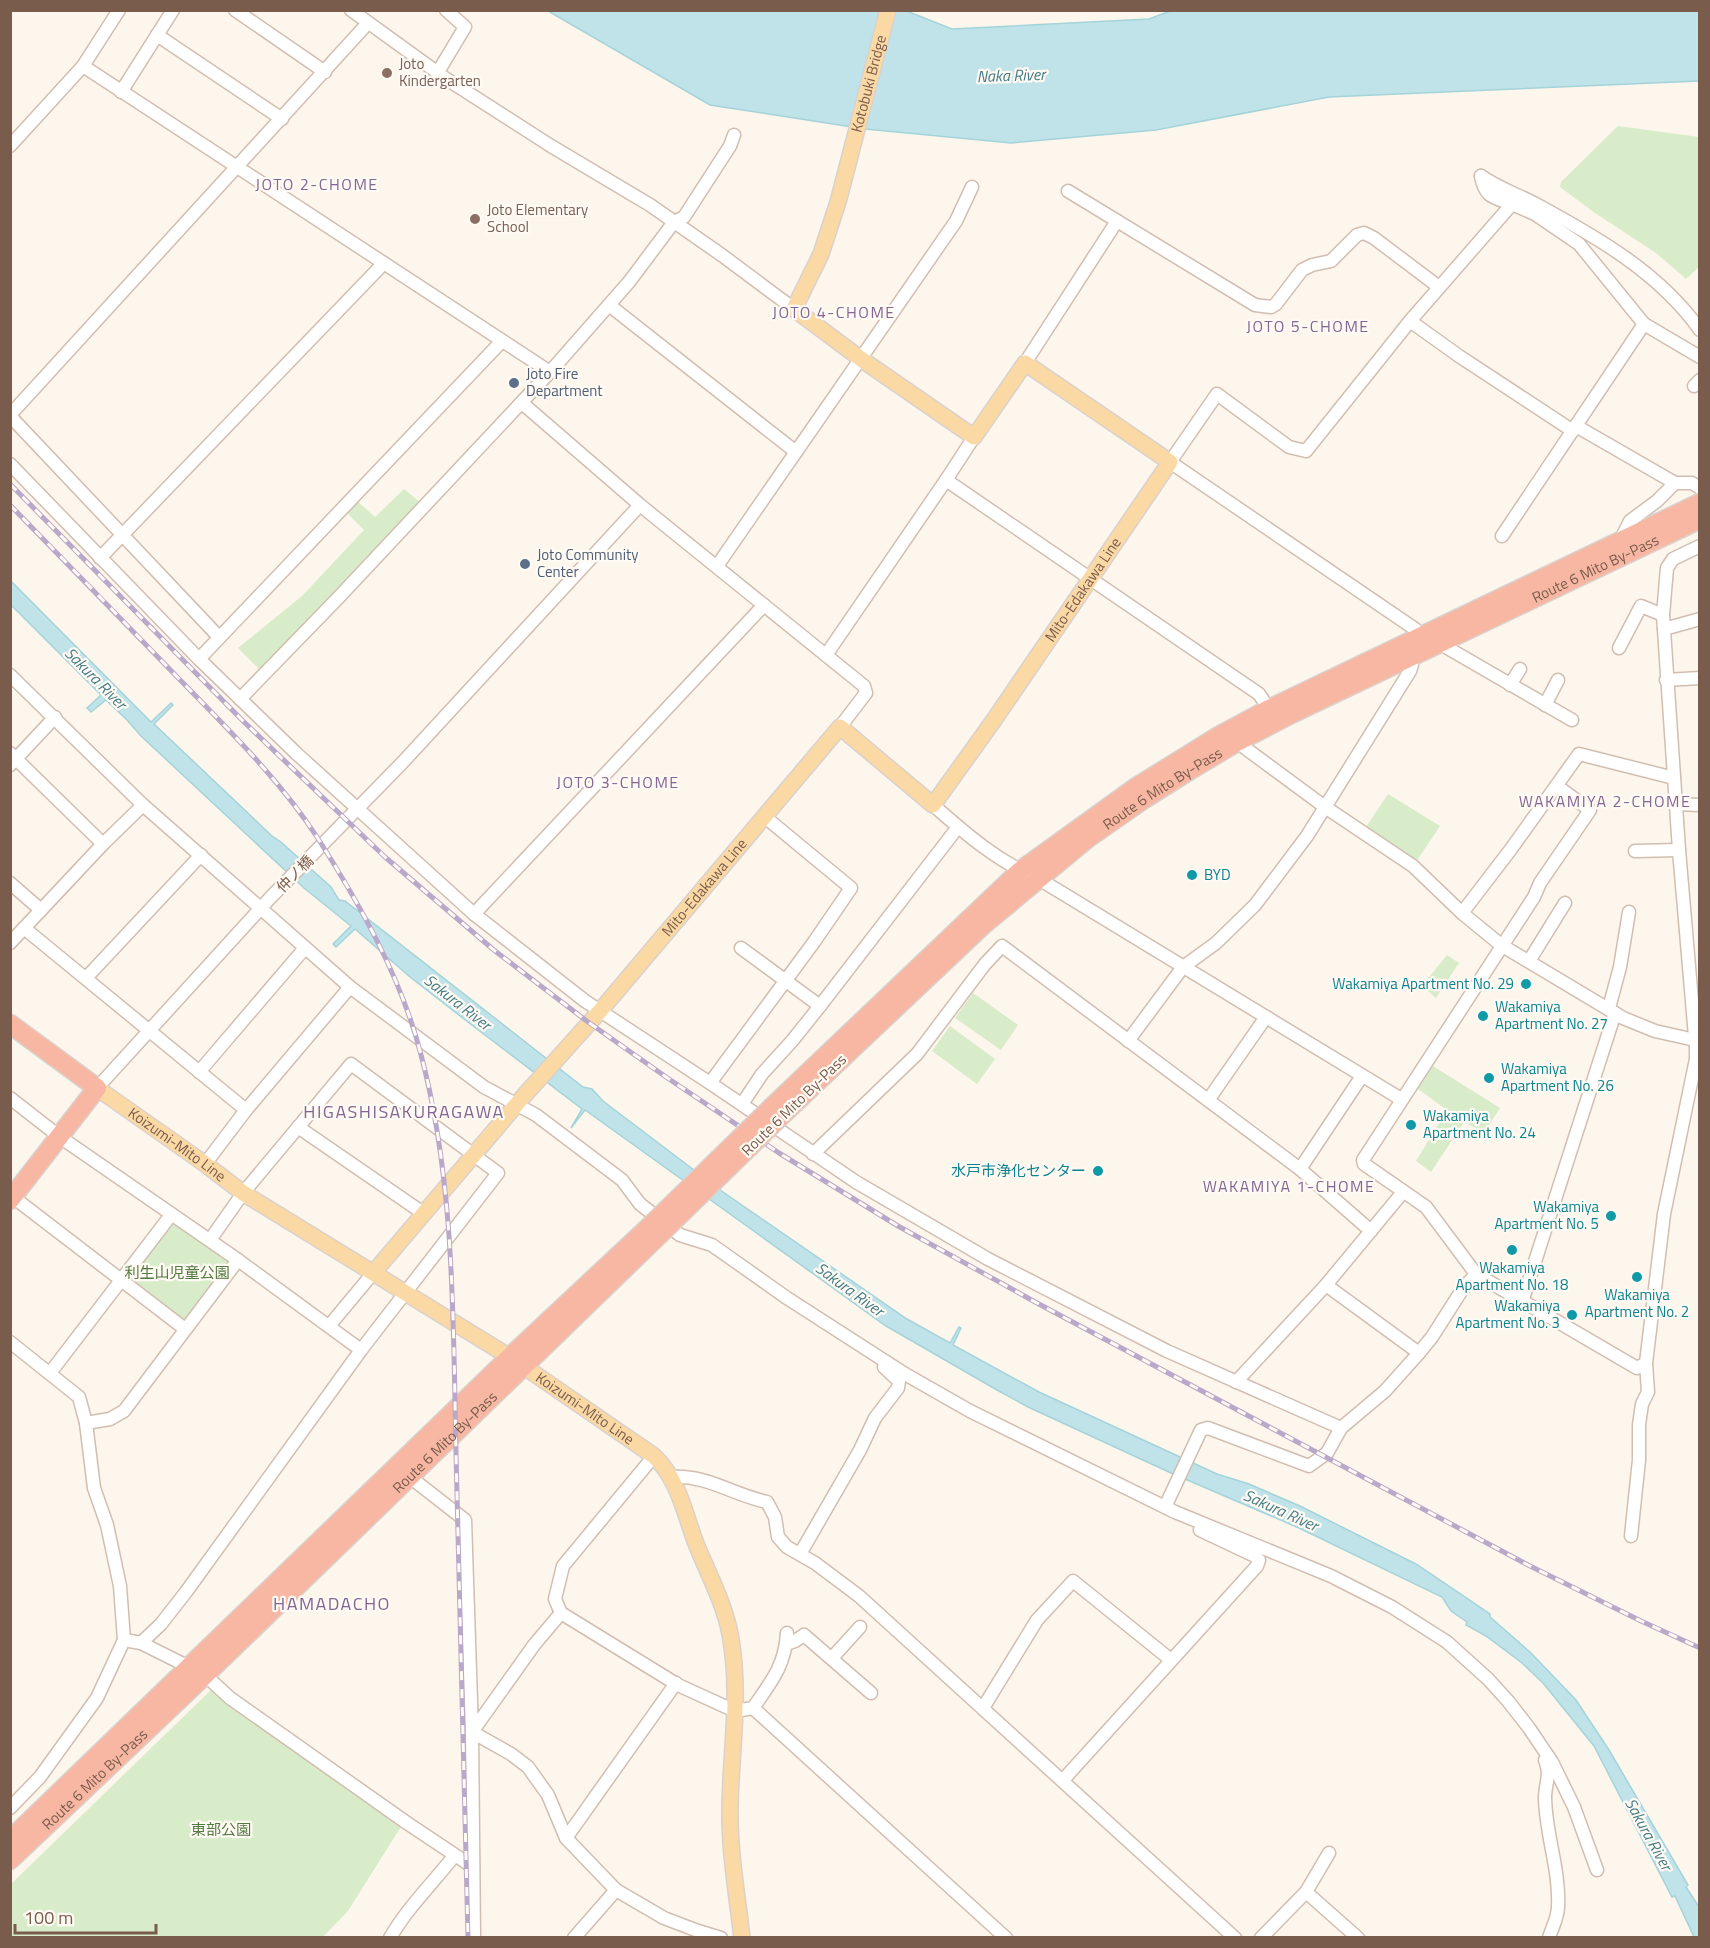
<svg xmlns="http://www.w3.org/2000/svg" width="1710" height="1948" font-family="'Titillium Web','Noto Sans JP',sans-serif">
	<rect width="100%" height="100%" fill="#fdf6ec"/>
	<g fill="#d8ecc9">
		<polygon points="1618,126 1699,137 1699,267 1686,279 1656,253 1595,213 1560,187 1561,182"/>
		<polygon points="404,489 421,503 261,671 238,648 302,596 364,530 345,511 356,500 375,517"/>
		<polygon points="1388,794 1440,826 1416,862 1366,827"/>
		<polygon points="1447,955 1459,963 1436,998 1422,986"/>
		<polygon points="973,993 1018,1025 1001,1050 955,1018"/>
		<polygon points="950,1026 995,1059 977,1084 932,1051"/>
		<polygon points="1433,1066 1500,1108 1484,1133 1464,1122 1431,1172 1416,1161 1447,1110 1418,1089"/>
		<polygon points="173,1223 208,1247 212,1245 230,1258 230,1262 185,1321 182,1321 131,1281 129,1277 170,1224"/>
		<polygon points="211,1690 402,1825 348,1911 323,1937 11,1938 11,1884"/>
	</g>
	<g fill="#bfe3e8" stroke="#a5d3da" stroke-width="1.5">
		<polygon points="904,10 952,29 1149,19 1173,10 1699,11 1699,81 1329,97 1156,130 1011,143 865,129 710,105 548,11"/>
		<polygon points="10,580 151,722 171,703 173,705 154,724 272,836 281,842 331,887 339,900 345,901 583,1087 592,1089 603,1101 723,1192 907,1319 950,1343 959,1327 961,1328 953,1345 1039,1392 1217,1474 1249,1484 1300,1506 1416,1564 1490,1614 1490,1617 1531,1653 1576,1700 1609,1750 1688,1885 1686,1887 1699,1907 1699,1937 1694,1937 1675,1896 1672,1897 1594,1746 1543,1683 1522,1663 1486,1636 1466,1625 1467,1622 1451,1611 1442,1597 1299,1528 1171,1473 1028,1407 997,1390 886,1326 585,1110 571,1128 582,1109 464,1019 410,977 355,929 336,947 333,944 351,926 304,888 141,736 127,720 106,700 91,712 87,708 101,695 11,605"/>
	</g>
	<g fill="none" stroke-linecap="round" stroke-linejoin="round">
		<g stroke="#d1beb0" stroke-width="15">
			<g id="minor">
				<polyline points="235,10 325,72"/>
				<polyline points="351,10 445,78 551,146 650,205 723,256 794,309"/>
				<polyline points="157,35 282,119"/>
				<polyline points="83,66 550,372"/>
				<polyline points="438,72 465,27 446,10"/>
				<polyline points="121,92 173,10"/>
				<polyline points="10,146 83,66 119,10"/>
				<path d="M 1481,176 C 1498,188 1516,194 1534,203 C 1595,236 1659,272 1700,330"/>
				<polyline points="1068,191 1255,305 1271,307 1276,304 1302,270 1312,265 1331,261 1357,235 1364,233 1374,238 1439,287"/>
				<polyline points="609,305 796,452"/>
				<polyline points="1410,321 1459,356 1573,431"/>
				<polyline points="1644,324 1700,357"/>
				<polyline points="1025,363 1117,221"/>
				<polyline points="1694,386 1700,380"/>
				<polyline points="522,403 640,505 864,686 866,693 840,727"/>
				<polyline points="10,415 368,23"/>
				<polyline points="10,416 219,637"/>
				<polyline points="1576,426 1675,483 1692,483 1700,488"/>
				<polyline points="10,464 199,659 297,754 474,914 585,1001 710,1083 856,1182 988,1259 1167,1351 1341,1428"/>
				<polyline points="946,480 1259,694 1269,709"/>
				<polyline points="1502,536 1644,324 1579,244 1535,214 1512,204"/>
				<polyline points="1621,539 1630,521 1657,501 1675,483"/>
				<polyline points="100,558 384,263"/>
				<polyline points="717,566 956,221 972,187"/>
				<polyline points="1664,629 1700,619"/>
				<path d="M 1425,642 L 1415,629 L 1170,462 L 1217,394 L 1289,447 L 1306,451 L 1410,321 L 1512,204 C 1493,197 1485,198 1481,176"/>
				<polyline points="1439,643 1572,720"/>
				<polyline points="1619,648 1641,606 1663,615"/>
				<polyline points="826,655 946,480 974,437"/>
				<polyline points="199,659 502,341"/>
				<polyline points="10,675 143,805 350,987 484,1087 536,1115 622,1180 640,1204 680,1235 712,1245 787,1298 905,1374 970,1411 1175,1512 1331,1576 1392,1607 1447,1642 1488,1679 1508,1701 1529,1728 1552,1762 1574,1807 1597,1870"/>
				<polyline points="1666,680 1700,678"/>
				<polyline points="1510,685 1520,669"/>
				<polyline points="240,699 339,597 550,372 629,282 674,222 684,217 730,146 734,135"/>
				<polyline points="1545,705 1558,680"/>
				<polyline points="1237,742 1325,807 1413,866 1462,913 1501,945 1623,1018 1655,1031 1695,1040"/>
				<polyline points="10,753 103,844"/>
				<polyline points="10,765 55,717"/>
				<polyline points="1557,786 1590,810 1540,883 1534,897 1363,1160 1364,1164 1426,1207 1476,1274 1637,1368 1646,1363 1664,1214 1696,1059 1696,1048 1679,850 1663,615 1667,568 1673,559 1700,546"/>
				<polyline points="1677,804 1700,805"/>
				<path d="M 933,805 C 966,834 998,862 1039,879 L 1401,1099"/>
				<polyline points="1635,851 1679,850"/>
				<polyline points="10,883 41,910"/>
				<polyline points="1462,913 1511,849 1579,754 1674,778"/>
				<polyline points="474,914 764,605"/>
				<polyline points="24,928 246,1110"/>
				<polyline points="10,943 103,844 143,805"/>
				<polyline points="741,948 820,1006"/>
				<polyline points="1529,961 1565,903"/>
				<polyline points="86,978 201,855"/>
				<polyline points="1609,1008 1620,967 1629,912"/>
				<polyline points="1128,1041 1183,967 1216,943 1255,905 1307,836 1410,671 1412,665 1410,657"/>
				<polyline points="199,1072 305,948"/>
				<polyline points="710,1083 814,942 851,888 765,817"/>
				<polyline points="97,1088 271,897 402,763 640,505"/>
				<polyline points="1211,1096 1266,1017"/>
				<polyline points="10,1098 60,1137 238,1260 361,1350"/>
				<polyline points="742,1104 762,1074 792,1041 820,1006 958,827"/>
				<polyline points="298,1127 423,1213"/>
				<polyline points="813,1154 917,1054 985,964 1002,946 1300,1169 1371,1231"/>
				<polyline points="205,1164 246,1110 350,987"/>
				<polyline points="1300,1169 1362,1076"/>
				<polyline points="13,1197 185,1329"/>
				<polyline points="1326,1285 1419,1353"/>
				<polyline points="1522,1302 1615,1013"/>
				<polyline points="329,1326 374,1272"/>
				<polyline points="10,1342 79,1397 86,1423 94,1488 107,1525 120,1586 124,1640 97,1698 40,1777 10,1808"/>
				<polyline points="50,1373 171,1215"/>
				<polyline points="1236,1382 1326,1285 1403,1192"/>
				<polyline points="86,1423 110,1419 124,1411 238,1260"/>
				<path d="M 654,1456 L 563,1566 L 555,1599 L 561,1613 L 678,1685 L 735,1711 L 753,1708 C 771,1682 785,1666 787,1633"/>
				<polyline points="410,1477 465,1520 472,1732 474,1938"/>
				<path d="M 672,1477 C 708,1475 733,1495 767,1502 L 775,1517 L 778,1537 L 787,1547 L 815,1563 L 859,1596 L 1235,1938"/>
				<polyline points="1165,1507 1201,1430 1208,1428 1309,1466 1327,1453 1341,1428 1385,1391 1419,1353 1432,1337 1462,1290 1476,1274"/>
				<polyline points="1631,1536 1639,1460 1639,1425 1642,1404 1648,1392 1646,1363"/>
				<polyline points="800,1554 860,1450 875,1418 898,1388 899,1381 884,1367"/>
				<polyline points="561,1613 534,1645 472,1732 511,1754 528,1767 548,1795 566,1838 616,1890 664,1918 698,1931 721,1938"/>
				<polyline points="124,1640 141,1643 161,1624 186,1592 361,1350 498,1173 351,1064 243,1193 210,1240"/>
				<polyline points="141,1643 205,1675 230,1698 407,1823 473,1867"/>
				<polyline points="786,1644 795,1641 804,1635 871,1693"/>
				<polyline points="832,1658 860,1627"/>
				<polyline points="753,1708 1006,1938"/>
				<polyline points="983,1708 1037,1620 1073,1581 1171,1660"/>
				<path d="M 1545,1760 C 1551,1775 1546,1780 1545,1796 C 1545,1833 1560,1869 1558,1907 C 1558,1917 1552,1928 1549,1938"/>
				<polyline points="1063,1780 1257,1566 1259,1560 1255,1556 1200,1530"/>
				<polyline points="566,1838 676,1683"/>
				<polyline points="1306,1892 1358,1938"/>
				<path d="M 390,1938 C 407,1908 433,1883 454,1856"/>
				<polyline points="574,1938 616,1890"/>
				<polyline points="1261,1938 1306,1892 1329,1853"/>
			</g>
		</g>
		<g stroke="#dad1cd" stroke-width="18">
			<g id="major">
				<path id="s1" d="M 97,1088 L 205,1164 L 243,1193 L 510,1357 L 654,1456 C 678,1479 684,1511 695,1541 C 707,1572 724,1602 730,1634 C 741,1692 731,1749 730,1806 C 729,1850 737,1894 742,1938"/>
				<path id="s2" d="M 374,1272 L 522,1098 L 600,1011 L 840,727 L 933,805 L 994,720 L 1170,462 L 1025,363 L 974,437 L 861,359 L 794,309 L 821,254 L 838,202 L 888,10"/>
			</g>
		</g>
		<g stroke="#dad1cd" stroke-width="21">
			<g id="highway">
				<polyline points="10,1024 97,1088 10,1200"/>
				<polyline points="772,1107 1020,871 1135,788 1219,736 1269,709 1700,503"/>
				<path id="s3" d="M 783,1114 L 983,925 L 1088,838 L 1144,799 L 1190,770 L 1237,742 L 1291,714 L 1700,519"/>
				<polyline points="10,1840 510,1357 648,1228"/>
				<path id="s4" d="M 10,1860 L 205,1675 L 659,1235"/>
			</g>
		</g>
		<use href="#minor" stroke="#fff" stroke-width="12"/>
		<use href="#major" stroke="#fbd9a5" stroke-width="15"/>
		<use href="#highway" stroke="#f7b7a3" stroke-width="18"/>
		<g stroke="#b9a8c9" stroke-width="5">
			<g id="rail">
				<polyline points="10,484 243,721 385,857 495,951 588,1022 666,1077 779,1153 898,1226 1037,1303 1528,1565 1641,1621 1700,1648"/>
				<path d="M 10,505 C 69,565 128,626 187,687 C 233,734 281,782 317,837 C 359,903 400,975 420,1051 C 455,1180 453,1320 456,1453 C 460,1615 464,1776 468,1938"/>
			</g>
		</g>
		<use href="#rail" stroke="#fffaf3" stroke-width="3" stroke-dasharray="9" stroke-linecap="butt"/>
		<g stroke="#dad1cd" stroke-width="21" stroke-linecap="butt">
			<g id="highway-bridge">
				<polyline points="648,1228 772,1107"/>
				<polyline points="659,1235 783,1114"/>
			</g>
		</g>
		<use href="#highway-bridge" stroke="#f7b7a3" stroke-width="18"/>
	</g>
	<g fill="#8d6e63" stroke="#fffaf3" stroke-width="2">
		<circle cx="387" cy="73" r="6"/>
		<circle cx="475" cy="219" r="6"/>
	</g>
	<g fill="#5c6f8a" stroke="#fffaf3" stroke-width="2">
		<circle cx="514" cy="383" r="6"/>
		<circle cx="525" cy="564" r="6"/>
	</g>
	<g fill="#0f9aa8" stroke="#fffaf3" stroke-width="2">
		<circle cx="1192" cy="875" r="6"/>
		<circle cx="1526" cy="984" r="6"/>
		<circle cx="1483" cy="1016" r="6"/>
		<circle cx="1489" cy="1078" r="6"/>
		<circle cx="1411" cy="1125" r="6"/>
		<circle cx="1098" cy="1171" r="6"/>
		<circle cx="1611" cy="1216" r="6"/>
		<circle cx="1512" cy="1250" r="6"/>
		<circle cx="1637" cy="1277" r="6"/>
		<circle cx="1572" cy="1315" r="6"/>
	</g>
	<g text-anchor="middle" stroke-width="4.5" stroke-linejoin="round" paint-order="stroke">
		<g font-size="15" fill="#785e54" stroke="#fffaf3" text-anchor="start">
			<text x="399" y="69">Joto<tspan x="399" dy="17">Kindergarten</tspan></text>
			<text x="487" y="215">Joto Elementary<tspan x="487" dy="17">School</tspan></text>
		</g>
		<g font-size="15" fill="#7a5c4d" stroke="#fffaf3">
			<text dy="5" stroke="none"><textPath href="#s2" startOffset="1980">Kotobuki Bridge</textPath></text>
			<text dy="5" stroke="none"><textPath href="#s3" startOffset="987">Route 6 Mito By-Pass</textPath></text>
			<text dy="5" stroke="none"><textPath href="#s2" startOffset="1101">Mito-Edakawa Line</textPath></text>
			<text dy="5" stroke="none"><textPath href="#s3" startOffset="501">Route 6 Mito By-Pass</textPath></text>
			<text transform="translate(295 874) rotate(-45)" y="5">仲ノ橋</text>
			<text dy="5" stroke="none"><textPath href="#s2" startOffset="507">Mito-Edakawa Line</textPath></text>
			<text transform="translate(794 1105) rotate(-44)" y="5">Route 6 Mito By-Pass</text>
			<text dy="5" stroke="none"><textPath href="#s1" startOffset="98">Koizumi-Mito Line</textPath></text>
			<text dy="5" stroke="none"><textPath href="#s1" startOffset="584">Koizumi-Mito Line</textPath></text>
			<text dy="5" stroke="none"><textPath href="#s4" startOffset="603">Route 6 Mito By-Pass</textPath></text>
			<text dy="5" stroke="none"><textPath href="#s4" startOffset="117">Route 6 Mito By-Pass</textPath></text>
		</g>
		<g font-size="15" fill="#4e5e75" stroke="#fffaf3" text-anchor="start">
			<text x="526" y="379">Joto Fire<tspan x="526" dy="17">Department</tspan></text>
			<text x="537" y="560">Joto Community<tspan x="537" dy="17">Center</tspan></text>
		</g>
		<g font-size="15" fill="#0d838f" stroke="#fffaf3" text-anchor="start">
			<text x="1204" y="880">BYD</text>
			<text x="1514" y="989" text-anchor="end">Wakamiya Apartment No. 29</text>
			<text x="1495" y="1012">Wakamiya<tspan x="1495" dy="17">Apartment No. 27</tspan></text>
			<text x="1501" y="1074">Wakamiya<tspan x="1501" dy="17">Apartment No. 26</tspan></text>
			<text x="1423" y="1121">Wakamiya<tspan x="1423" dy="17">Apartment No. 24</tspan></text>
			<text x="1086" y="1176" text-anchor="end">水戸市浄化センター</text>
			<text x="1599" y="1212" text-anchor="end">Wakamiya<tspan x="1599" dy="17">Apartment No. 5</tspan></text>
			<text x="1512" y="1273" text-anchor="middle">Wakamiya<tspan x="1512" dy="17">Apartment No. 18</tspan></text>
			<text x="1637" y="1300" text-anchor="middle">Wakamiya<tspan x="1637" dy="17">Apartment No. 2</tspan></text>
			<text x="1560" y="1311" text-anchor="end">Wakamiya<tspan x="1560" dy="17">Apartment No. 3</tspan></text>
		</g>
		<g font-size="15" fill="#537a41" stroke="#fffaf3">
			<text x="177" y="1278">利生山児童公園</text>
			<text x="221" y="1835">東部公園</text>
		</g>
		<g font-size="16" font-style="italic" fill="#437c86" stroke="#fffaf3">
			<text transform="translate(1011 75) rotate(-2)" y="6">Naka River</text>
			<text transform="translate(96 678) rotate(45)" y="6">Sakura River</text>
			<text transform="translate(458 1002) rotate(38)" y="6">Sakura River</text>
			<text transform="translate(850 1289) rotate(36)" y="6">Sakura River</text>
			<text transform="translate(1281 1510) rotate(24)" y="6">Sakura River</text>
			<text transform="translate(1649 1834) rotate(61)" y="6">Sakura River</text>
		</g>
		<g font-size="16" letter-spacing="1.5" fill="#846695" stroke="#fffaf3">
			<text x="317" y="190">JOTO 2-CHOME</text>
			<text x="834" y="318">JOTO 4-CHOME</text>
			<text x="1308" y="332">JOTO 5-CHOME</text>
			<text x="618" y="788">JOTO 3-CHOME</text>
			<text x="1605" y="807">WAKAMIYA 2-CHOME</text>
			<text x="1289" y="1192">WAKAMIYA 1-CHOME</text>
		</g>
		<g font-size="18" letter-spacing="1.5" fill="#846695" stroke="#fffaf3">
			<text x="404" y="1118">HIGASHISAKURAGAWA</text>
			<text x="332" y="1610">HAMADACHO</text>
		</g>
	</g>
	<rect width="1710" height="1948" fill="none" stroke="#7a5c4d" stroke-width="24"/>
	<path d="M15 1924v9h141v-9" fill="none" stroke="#7a5c4d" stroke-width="3"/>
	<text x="24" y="1924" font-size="18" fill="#7a5c4d" stroke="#fffaf3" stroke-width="4.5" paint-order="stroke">100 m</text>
</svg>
